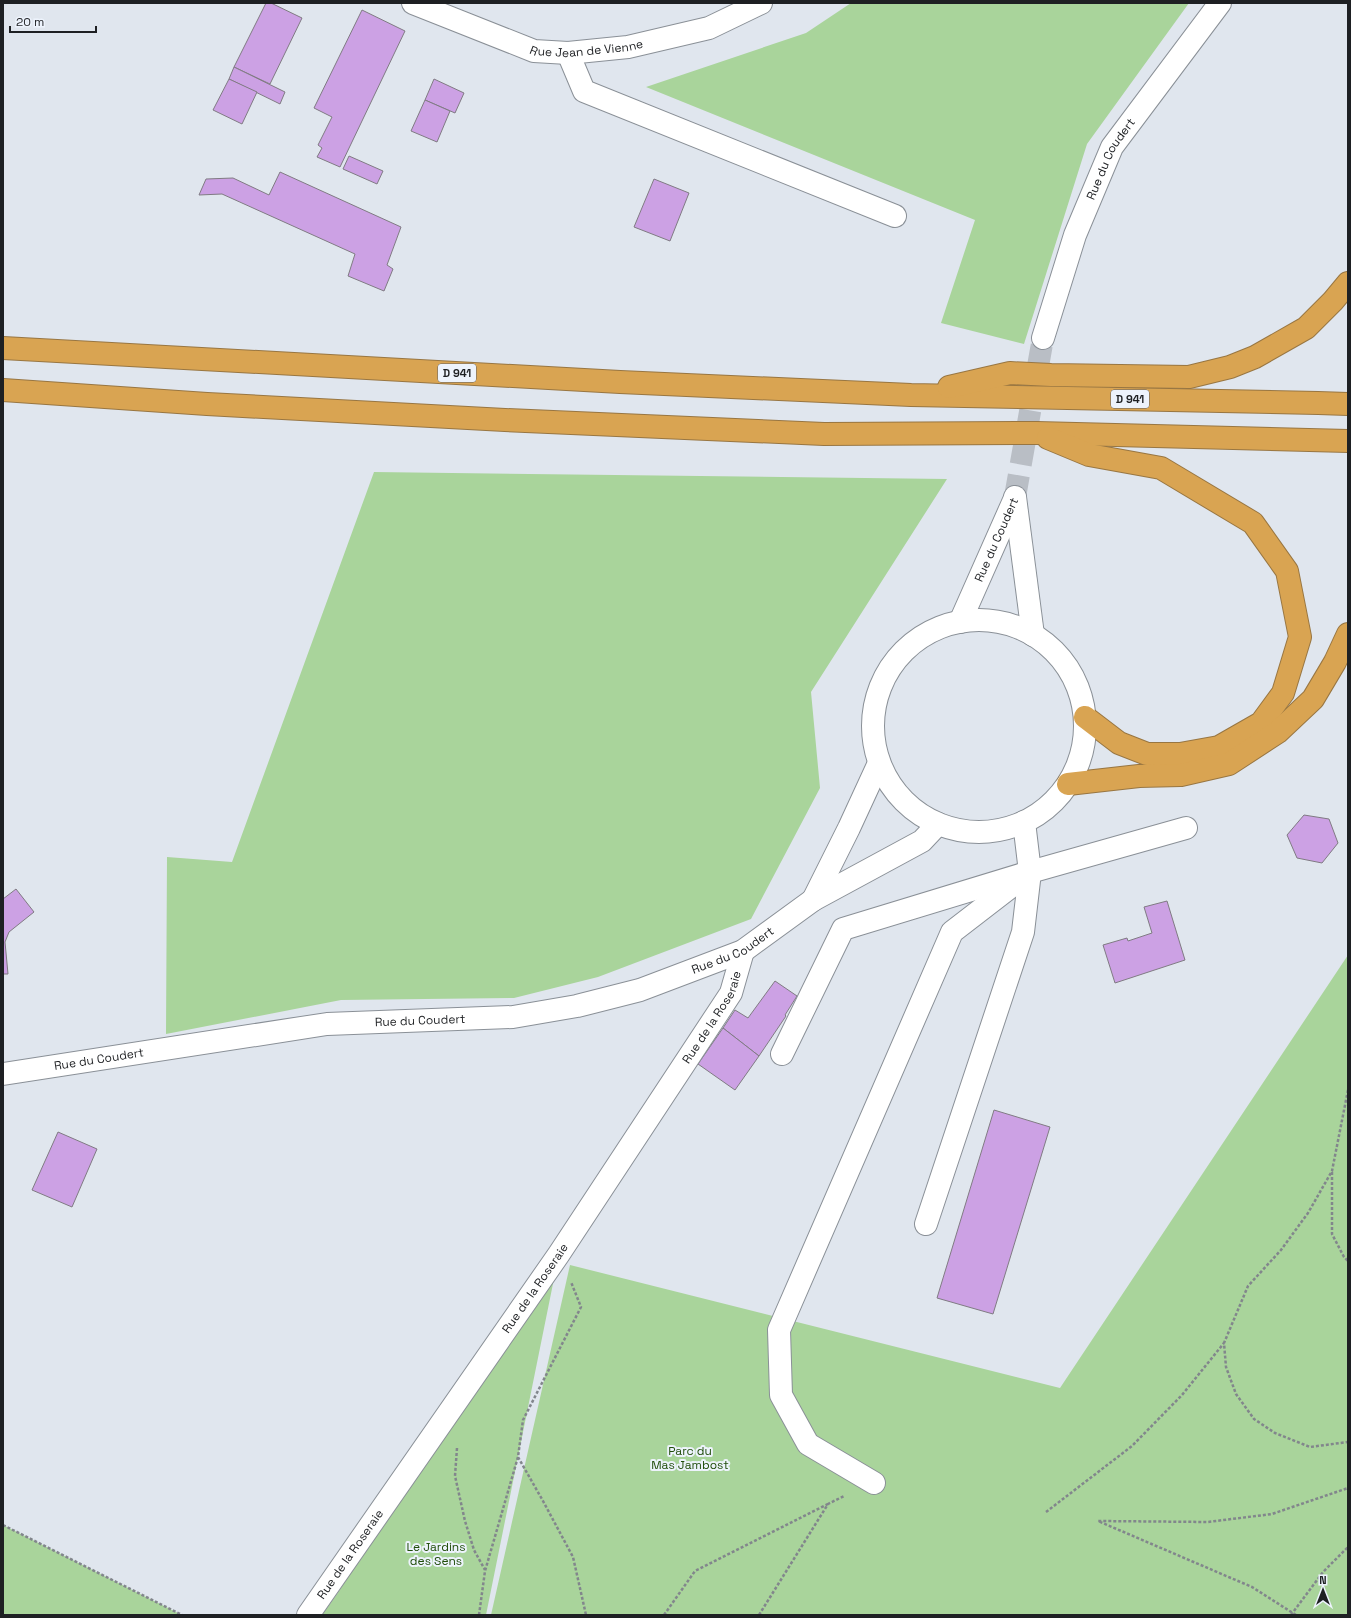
<svg xmlns="http://www.w3.org/2000/svg" width="1351" height="1618" font-family="'Space Grotesk',sans-serif">
	<rect width="100%" height="100%" fill="#e0e6ee"/>
	<g fill="#a9d49b">
		<polygon points="851,3 1189,3 1087,144 1024,344 941,323 975,220 646,87 806,33"/>
		<polygon points="374,472 947,479 811,692 820,788 751,919 598,977 514,998 341,1000 166,1034 167,857 232,862"/>
		<polygon points="1348,955 1348,1615 491,1615 570,1265 1060,1388"/>
		<polygon points="559,1254 486,1615 322,1615 337,1594"/>
		<polygon points="3,1525 182,1615 3,1615"/>
	</g>
	<g fill="#cca1e4" stroke="#807b83">
		<polygon points="266,3 271,3 302,18 270,84 234,67"/>
		<polygon points="362,10 405,31 340,167 317,157 322,148 318,145 332,117 314,108"/>
		<polygon points="234,67 285,92 280,104 229,79"/>
		<polygon points="229,79 257,92 242,124 213,110"/>
		<polygon points="434,79 464,93 455,113 425,100"/>
		<polygon points="425,100 450,111 437,142 411,131"/>
		<polygon points="349,156 383,171 377,184 343,169"/>
		<polygon points="280,172 401,227 387,265 393,269 384,291 348,276 355,254 222,194 199,195 206,179 233,178 269,195"/>
		<polygon points="654,179 689,193 670,241 634,227"/>
		<polygon points="1304,815 1329,819 1338,843 1322,863 1297,858 1287,835"/>
		<polygon points="16,889 34,912 9,932 5,942 8,974 3,974 3,899"/>
		<polygon points="1167,901 1185,960 1115,983 1103,945 1127,938 1128,941 1152,933 1144,907"/>
		<polygon points="775,981 797,996 785,1015 786,1016 759,1056 723,1028 735,1010 748,1018"/>
		<polygon points="723,1028 759,1056 735,1090 698,1064"/>
		<polygon points="994,1110 1050,1127 993,1314 937,1298"/>
		<polygon points="58,1132 97,1149 72,1207 32,1190"/>
	</g>
	<g fill="none" stroke-linecap="round" stroke-linejoin="round">
		<polyline stroke="#b9bec5" stroke-width="22" stroke-dasharray="22 11" stroke-linecap="butt" points="1015,497 1043,338"/>
		<g stroke="#8a9097" stroke-width="24">
			<g id="minor">
				<path id="s1" d="M 413,3 L 534,51 L 568,53 L 628,47 L 709,28 L 761,3"/>
				<polyline points="568,53 584,91 895,216"/>
				<path id="s2" d="M 1043,338 L 1075,235 L 1112,147 L 1220,3"/>
				<polyline points="1015,497 1033,635"/>
				<circle cx="979" cy="726" r="106"/>
				<path id="s3" d="M 960,622 L 1015,498"/>
				<polyline points="813,900 849,828 879,763"/>
				<polyline points="782,1054 843,929 1030,872 1186,828"/>
				<path id="s4" d="M 3,1074 L 327,1024 L 513,1017 L 577,1006 L 640,990 L 743,951 L 813,900 L 922,841 L 938,824"/>
				<polyline points="926,1224 1023,932 1030,872 1024,822"/>
				<polyline points="874,1483 808,1444 781,1395 779,1330 952,932 1030,872"/>
				<path id="s5" d="M 308,1615 L 559,1254 L 731,993 L 743,951"/>
			</g>
		</g>
		<g stroke="#987642" stroke-width="24">
			<g id="highway">
				<polyline points="3,348 620,382 911,395 1318,403 1348,404"/>
				<polyline points="949,387 1010,373 1051,375 1189,377 1230,367 1255,357 1306,328 1333,301 1348,283"/>
				<polyline points="3,390 207,404 505,420 824,434 1037,433 1348,441"/>
				<polyline points="1048,438 1089,455 1161,468 1253,523 1287,571 1300,637 1283,693 1261,723 1219,747 1180,754 1147,754 1119,743 1085,717"/>
				<polyline points="1068,784 1139,776 1181,775 1229,764 1278,732 1313,699 1335,662 1348,634"/>
			</g>
		</g>
		<g stroke="#82868c" stroke-width="2.5" stroke-dasharray="3 2" stroke-linecap="butt">
			<polyline points="1348,1090 1332,1171 1308,1213 1281,1250 1248,1286 1224,1343 1226,1367 1236,1394 1254,1419 1275,1433 1310,1447 1348,1442"/>
			<polyline points="1332,1172 1332,1234 1344,1257 1348,1261"/>
			<polyline points="457,1448 455,1476 465,1521 474,1550 485,1570"/>
			<polyline points="518,1457 543,1501 573,1557 586,1615"/>
			<polyline points="1046,1512 1132,1446 1182,1395 1224,1343"/>
			<polyline points="3,1525 182,1615"/>
			<polyline points="479,1615 485,1571 518,1457 523,1420 581,1307 571,1282"/>
			<polyline points="664,1615 695,1571 828,1504"/>
			<polyline points="759,1615 828,1504 844,1496"/>
			<polyline points="1291,1615 1323,1572 1348,1547"/>
			<polyline points="1296,1615 1252,1587 1098,1521 1208,1522 1272,1514 1348,1488"/>
		</g>
		<use href="#minor" stroke="#fff" stroke-width="22"/>
		<use href="#highway" stroke="#d9a452" stroke-width="22"/>
	</g>
	<g text-anchor="middle" stroke-width="4" stroke-linejoin="round" paint-order="stroke">
		<g fill="#edf3fc" stroke="#5c5f64" stroke-width="1">
			<rect x="438" y="364" width="38" height="18" rx="3"/>
			<rect x="1111" y="390" width="38" height="18" rx="3"/>
		</g>
		<g font-size="11" font-weight="bold" fill="#1e2023">
			<text x="457" y="377">D 941</text>
			<text x="1130" y="403">D 941</text>
		</g>
		<g font-size="12" fill="#1e2023" stroke="#edf3fc">
			<text dy="4" stroke="none"><textPath href="#s1" startOffset="183">Rue Jean de Vienne</textPath></text>
			<text dy="4" stroke="none"><textPath href="#s2" startOffset="192">Rue du Coudert</textPath></text>
			<text dy="4" stroke="none"><textPath href="#s3" startOffset="90">Rue du Coudert</textPath></text>
			<text dy="4" stroke="none"><textPath href="#s4" startOffset="745">Rue du Coudert</textPath></text>
			<text dy="4" stroke="none"><textPath href="#s5" startOffset="722">Rue de la Roseraie</textPath></text>
			<text dy="4" stroke="none"><textPath href="#s4" startOffset="421">Rue du Coudert</textPath></text>
			<text dy="4" stroke="none"><textPath href="#s4" startOffset="97">Rue du Coudert</textPath></text>
			<text dy="4" stroke="none"><textPath href="#s5" startOffset="398">Rue de la Roseraie</textPath></text>
			<text dy="4" stroke="none"><textPath href="#s5" startOffset="74">Rue de la Roseraie</textPath></text>
		</g>
		<g font-size="12" fill="#204d0a" stroke="#edf3fc">
			<text x="690" y="1455">Parc du<tspan x="690" dy="14">Mas Jambost</tspan></text>
			<text x="436" y="1551">Le Jardins<tspan x="436" dy="14">des Sens</tspan></text>
		</g>
	</g>
	<rect width="1351" height="1618" fill="none" stroke="#1e2023" stroke-width="8"/>
	<g transform="translate(1323 1590)" stroke="#edf3fc" stroke-width="3" paint-order="stroke">
	<path d="M0-3L7 15L0 10L-7 15Z" fill="#1e2023"/>
	<text y="-6" font-size="11" font-weight="bold" text-anchor="middle" fill="#1e2023">N</text>
	</g>
	<path d="M10 26v6h86v-6" fill="none" stroke="#1e2023" stroke-width="2"/>
	<text x="16" y="26" font-size="12" fill="#1e2023" stroke="#edf3fc" stroke-width="3" paint-order="stroke">20 m</text>
</svg>
